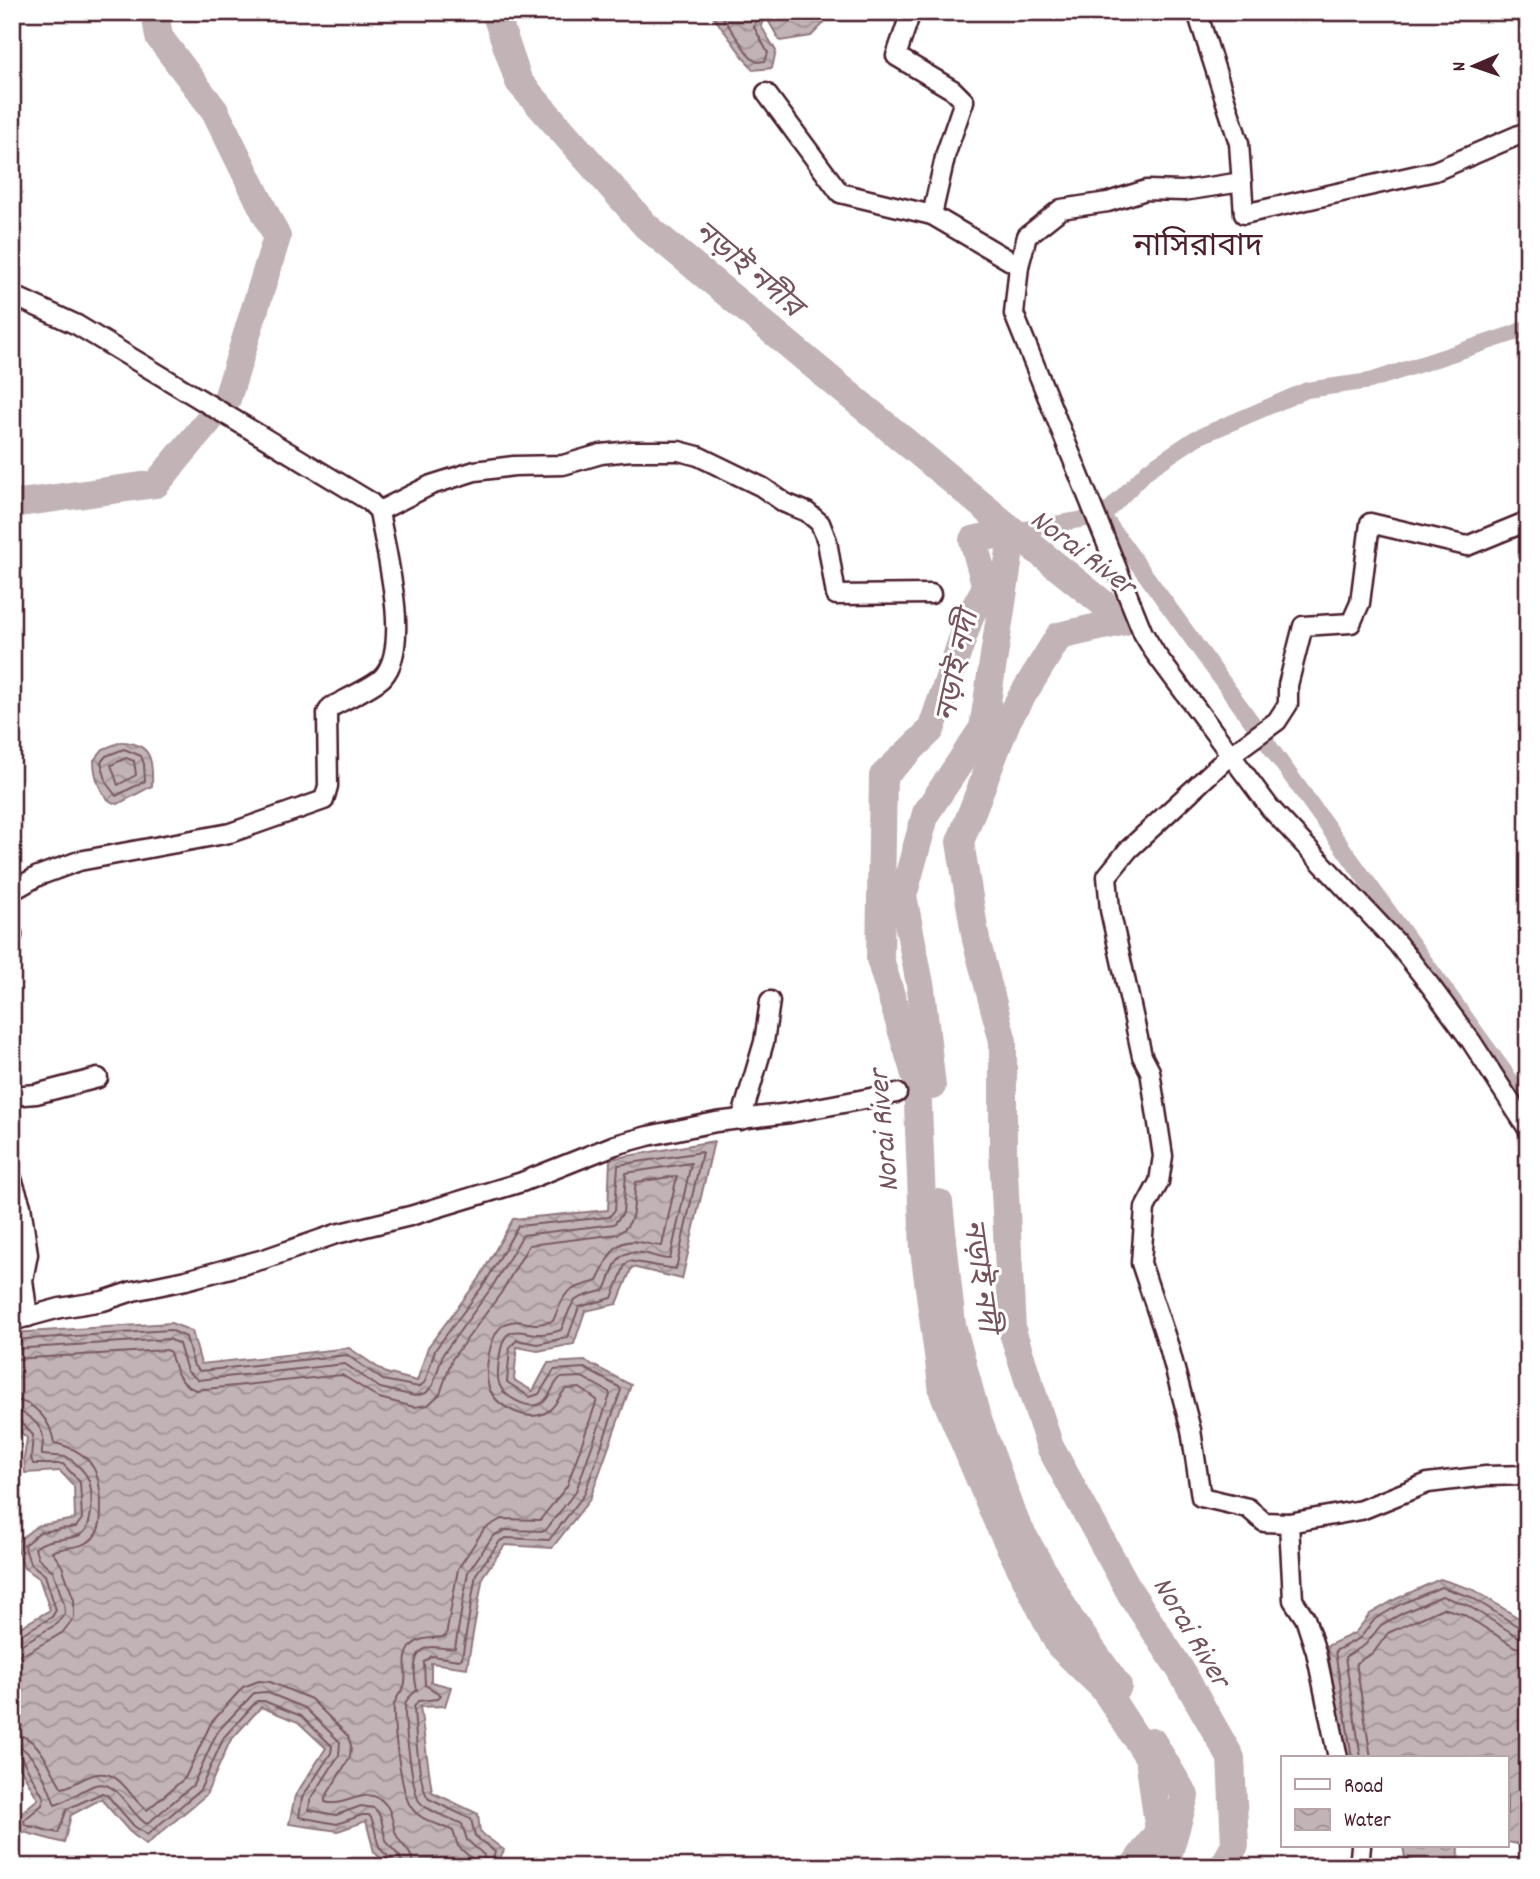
<svg xmlns="http://www.w3.org/2000/svg" width="1540" height="1879" font-family="Dekko,'Noto Sans Bengali',sans-serif">
	<defs>
		<pattern id="water-waves" width="16" height="10" patternUnits="userSpaceOnUse" patternTransform="scale(1.75)"><rect width="16" height="10" fill="#c1b3b6"/><path d="M0 5q4-4 8 0t8 0" fill="none" stroke="#9f9194"/></pattern>
	</defs>
	<rect width="100%" height="100%" fill="#fff"/>
	<filter id="ink" filterUnits="userSpaceOnUse"><feTurbulence type="fractalNoise" baseFrequency=".0143" numOctaves="2"/><feDisplacementMap in="SourceGraphic" scale="14" xChannelSelector="R" yChannelSelector="G"/><feConvolveMatrix kernelMatrix="1 2 1 2 8 2 1 2 1" color-interpolation-filters="sRGB"/></filter>
	<g filter="url(#ink)">
		<g fill="url(#water-waves)" stroke="#91787e" stroke-width="2">
			<polygon points="710,12 819,12 824,23 811,36 780,41 765,15 761,26 776,51 772,68 753,70"/>
			<path d="M 121,742 C 152,743 153,761 152,786 L 118,804 C 101,802 94,775 94,760 L 103,749 Z"/>
			<polygon points="714,1141 682,1279 632,1267 617,1304 585,1311 574,1344 538,1351 517,1347 514,1380 533,1391 548,1363 585,1361 631,1385 590,1499 552,1548 505,1545 483,1576 467,1668 431,1663 431,1682 451,1687 445,1706 420,1707 432,1792 478,1814 480,1832 504,1850 496,1867 390,1867 374,1852 366,1821 338,1831 289,1824 295,1796 326,1748 298,1722 261,1707 230,1741 206,1795 146,1845 129,1831 101,1799 71,1815 64,1843 12,1829 12,1820 38,1799 12,1754 12,1634 15,1630 50,1610 39,1578 24,1568 15,1543 37,1526 75,1519 74,1486 60,1471 25,1473 24,1458 27,1438 12,1424 12,1333 171,1323 192,1331 201,1364 349,1348 386,1373 417,1381 428,1347 479,1279 513,1219 608,1210 610,1159"/>
			<polygon points="1440,1579 1474,1590 1528,1624 1528,1850 1518,1844 1507,1842 1507,1758 1345,1758 1327,1646 1355,1633 1370,1614 1396,1599"/>
			<polygon points="1403,1846 1459,1846 1458,1865 1430,1867 1405,1858"/>
		</g>
		<g fill="none" stroke-linecap="round" stroke-linejoin="round">
			<g stroke="#7a5a63" stroke-width="2">
				<polyline points="719,12 750,57 757,62 765,61 768,53 754,27 759,12"/>
				<polygon points="124,749 141,756 144,764 145,781 116,796 107,784 101,762 106,756"/>
				<polygon points="126,758 134,761 136,775 118,785 111,765"/>
				<path d="M 12,1340 L 170,1330 L 186,1337 L 194,1366 L 200,1371 L 347,1355 L 383,1380 L 419,1387 L 425,1382 L 435,1350 L 485,1283 L 518,1226 L 609,1217 L 615,1210 L 618,1165 L 702,1152 L 676,1269 L 629,1261 L 625,1265 L 612,1298 L 579,1307 L 568,1337 L 538,1344 L 517,1340 L 510,1347 L 507,1382 L 530,1397 L 539,1394 L 554,1370 L 584,1368 L 619,1387 L 621,1390 L 584,1495 L 549,1540 L 506,1538 L 500,1541 L 476,1574 L 462,1658 L 459,1660 L 432,1656 L 424,1662 L 425,1685 L 441,1695 L 438,1699 L 418,1701 L 414,1707 C 415,1726 418,1787 429,1799 L 471,1819 L 475,1836 L 495,1852 L 491,1867"/>
				<path d="M 12,1349 L 169,1339 L 179,1344 L 187,1371 L 198,1380 L 345,1364 L 380,1388 L 415,1396 L 426,1393 L 433,1385 L 443,1354 L 492,1287 L 523,1235 L 614,1224 L 623,1213 L 626,1173 L 691,1163 L 670,1259 C 662,1259 655,1256 647,1254 C 614,1246 616,1267 605,1290 C 568,1301 576,1295 561,1330 C 555,1332 547,1334 540,1334 C 529,1335 517,1327 507,1335 C 500,1342 496,1374 499,1383 C 502,1396 528,1410 540,1404 C 550,1400 552,1385 560,1378 L 582,1377 L 609,1392 L 610,1395 L 576,1491 L 545,1531 L 505,1530 L 493,1536 L 468,1572 L 455,1648 C 447,1650 440,1647 432,1647 C 410,1649 414,1676 417,1690 C 413,1694 408,1697 406,1702 C 402,1712 413,1791 419,1801 C 427,1812 450,1817 462,1824 L 467,1840 L 484,1855 L 483,1867"/>
				<path d="M 12,1359 L 167,1350 L 170,1352 C 175,1369 178,1384 196,1390 L 342,1375 L 379,1398 L 414,1407 L 428,1405 L 440,1394 L 452,1359 L 501,1293 L 529,1245 L 618,1234 C 639,1221 632,1202 636,1182 L 677,1176 L 662,1246 C 654,1246 647,1243 639,1242 C 612,1237 607,1262 597,1281 C 563,1291 567,1289 553,1321 C 548,1322 542,1324 537,1324 C 526,1324 517,1318 505,1324 C 489,1333 483,1374 490,1390 C 497,1407 528,1422 545,1413 C 556,1408 558,1396 566,1389 L 580,1388 L 597,1400 L 567,1486 L 540,1520 L 501,1519 L 484,1529 L 458,1569 L 446,1636 C 434,1640 422,1635 411,1646 C 402,1658 407,1669 405,1683 C 404,1691 395,1696 394,1706 C 393,1724 401,1794 411,1807 C 419,1820 439,1824 453,1831 L 458,1846 L 472,1859 L 472,1867"/>
				<path d="M 12,1400 C 36,1401 51,1422 54,1443 C 91,1451 101,1471 101,1507 C 101,1518 101,1529 93,1538 C 82,1550 64,1545 52,1552 L 62,1566 L 74,1600 L 74,1618 L 62,1633 L 26,1653 L 12,1656"/>
				<path d="M 12,1410 C 24,1411 42,1424 43,1437 C 44,1443 41,1449 42,1455 L 67,1457 C 75,1462 86,1472 89,1481 C 93,1493 93,1527 82,1534 C 67,1542 49,1536 35,1548 L 38,1558 L 53,1571 L 64,1604 L 65,1613 L 57,1624 L 22,1644 L 12,1645"/>
				<polyline points="12,1419 19,1420 33,1435 31,1458 33,1464 63,1464 80,1482 82,1519 76,1527 40,1532 24,1545 30,1563 45,1575 56,1610 52,1617 18,1636 12,1636"/>
				<path d="M 12,1734 C 40,1735 49,1768 62,1788 C 73,1786 82,1778 93,1775 C 121,1767 129,1799 147,1810 L 185,1778 L 211,1723 L 243,1687 L 259,1681 L 270,1682 L 311,1699 L 348,1736 L 351,1746 L 350,1757 L 325,1798 L 325,1802 C 346,1809 369,1781 387,1806 C 394,1816 392,1829 398,1838 C 405,1849 413,1852 413,1867"/>
				<path d="M 12,1745 C 34,1746 49,1788 55,1805 C 68,1801 81,1790 95,1785 C 118,1778 130,1816 147,1824 L 193,1785 L 217,1732 L 254,1693 L 266,1692 L 305,1708 L 340,1742 L 339,1755 L 310,1801 L 309,1810 L 336,1815 L 361,1806 L 374,1808 C 385,1818 381,1830 387,1842 C 393,1852 402,1854 403,1867"/>
				<path d="M 12,1753 L 21,1757 L 44,1798 L 42,1805 L 24,1820 L 25,1825 L 58,1833 L 67,1809 L 102,1793 L 107,1795 L 134,1826 L 147,1835 L 200,1790 L 224,1737 L 257,1701 L 264,1701 L 301,1716 L 332,1746 L 331,1753 L 302,1798 L 299,1817 L 337,1824 L 362,1815 L 369,1815 C 377,1824 374,1838 380,1848 C 385,1856 393,1857 394,1867"/>
				<polyline points="1352,1758 1335,1651 1360,1638 1375,1619 1399,1605 1441,1587 1471,1597 1522,1629 1528,1630"/>
				<polyline points="1361,1758 1345,1657 1365,1645 1381,1625 1403,1613 1442,1596 1467,1605 1517,1636 1528,1638"/>
				<polyline points="1371,1758 1356,1663 1374,1652 1388,1633 1443,1608 1463,1614 1515,1647 1528,1649"/>
			</g>
			<g stroke="#c1b3b6" stroke-width="16">
				<polyline points="1103,516 1528,1104"/>
				<polyline points="1013,531 1103,516 1148,470 1196,438 1307,390 1370,381 1515,333 1528,327"/>
			</g>
			<g stroke="#c1b3b6" stroke-width="28">
				<polyline points="495,12 519,82 646,226 1013,531 983,728 926,813 903,896 921,989 932,1086"/>
				<polyline points="12,504 156,484 227,399 277,237 215,111 159,37 155,12"/>
				<polyline points="939,1203 952,1325 976,1414 1016,1523 1069,1617 1118,1686"/>
				<polyline points="1152,1741 1185,1796 1165,1867"/>
				<polyline points="1133,1867 1159,1831 1149,1758 1104,1689 1059,1645 998,1523 943,1392 924,1250 917,1081 880,959 883,776 931,730 971,614 986,587 973,540 1013,531 1125,621 1059,636 1008,719 960,842 976,940 1003,1041 1003,1153 1012,1330 1050,1447 1131,1594 1180,1669 1231,1758 1235,1845 1223,1867"/>
			</g>
			<g stroke="#4a1f2b" stroke-width="23">
				<g id="street">
					<polyline points="911,12 896,56 953,90 964,101 946,153 932,215 1019,266"/>
					<polyline points="1197,12 1239,143 1244,214 1435,171 1528,131"/>
					<polyline points="766,93 840,193 932,215"/>
					<polyline points="1242,182 1183,191 1146,190 1108,202 1061,209 1027,236 1019,266 1014,314 1143,633 1155,653 1270,808 1396,942 1429,984 1471,1041 1528,1129"/>
					<polyline points="12,295 77,325 369,501 379,511 431,485 475,471 514,466 563,465 601,454 631,451 679,451 698,456 762,487 785,503 807,512 820,523 827,541 836,595 931,594"/>
					<path d="M 12,891 L 38,876 L 79,861 L 230,833 L 324,800 L 328,786 L 327,713 L 331,707 C 342,701 375,686 383,677 C 412,645 385,550 379,511"/>
					<polyline points="12,934 12,936"/>
					<polyline points="12,1096 36,1094 98,1078"/>
					<polyline points="741,1120 764,1042 770,1001"/>
					<polyline points="12,1179 21,1206 28,1254 23,1280 28,1317"/>
					<polyline points="12,1321 60,1308 103,1301 133,1291 186,1280 264,1259 336,1234 410,1216 522,1182 615,1145 648,1136 716,1122 790,1113 897,1093"/>
					<polyline points="1289,1523 1361,1510 1428,1483 1486,1476 1528,1475"/>
					<polyline points="1338,1758 1316,1652 1305,1618 1293,1600 1289,1523 1264,1522 1248,1508 1201,1497 1191,1430 1169,1347 1141,1263 1145,1208 1159,1182 1163,1156 1150,1071 1142,1056 1110,910 1107,876 1128,850 1229,756 1277,721 1288,704 1288,685 1303,626 1351,623 1360,603 1370,523 1467,546 1528,521"/>
					<polyline points="1359,1867 1361,1846"/>
				</g>
			</g>
			<use href="#street" stroke="#fff" stroke-width="18"/>
		</g>
	</g>
	<g text-anchor="middle" stroke-width="6" stroke-linejoin="round" paint-order="stroke">
		<g font-size="30" font-style="italic" fill="#74535c" stroke="#fff">
			<text transform="translate(749 268) rotate(40)" y="10">নড়াই নদীর</text>
			<text transform="translate(1084 551) rotate(37)" y="10">Norai River</text>
			<text transform="translate(956 666) rotate(-78)" y="10">নড়াই নদী</text>
			<text transform="translate(882 1131) rotate(-95)" y="10">Norai River</text>
			<text transform="translate(982 1275) rotate(82)" y="10">নড়াই নদী</text>
			<text transform="translate(1193 1631) rotate(59)" y="10">Norai River</text>
		</g>
		<g font-size="32" fill="#4a1f2b" stroke="#fff">
			<text x="1198" y="255">নাসিরাবাদ</text>
		</g>
	</g>
	<rect width="1540" height="1879" fill="none" stroke="#fff" stroke-width="42"/>
	<rect x="21" y="21" width="1498" height="1837" fill="none" stroke="#4a1f2b" stroke-width="2.5" filter="url(#ink)"/>
	<rect x="1281" y="1756" width="228" height="91" fill="#ffffff" stroke="#b7a5aa" stroke-width="2"/>
	<rect x="1295" y="1779" width="35" height="10" fill="#ffffff" stroke="#b7a5aa" stroke-width="2"/>
	<text x="1344" y="1792" font-size="21" fill="#4a1f2b">Road</text>
	<rect x="1295" y="1809" width="35" height="21" fill="url(#water-waves)" stroke="#b7a5aa" stroke-width="2"/>
	<text x="1344" y="1826" font-size="21" fill="#4a1f2b">Water</text>
	<g transform="translate(1474 66) rotate(268)" stroke="#ffffff" stroke-width="5" paint-order="stroke">
	<path d="M0-5L12 26L0 18L-12 26Z" fill="#4a1f2b"/>
	<text y="-10" font-size="19" font-weight="bold" text-anchor="middle" fill="#4a1f2b">N</text>
	</g>
</svg>
